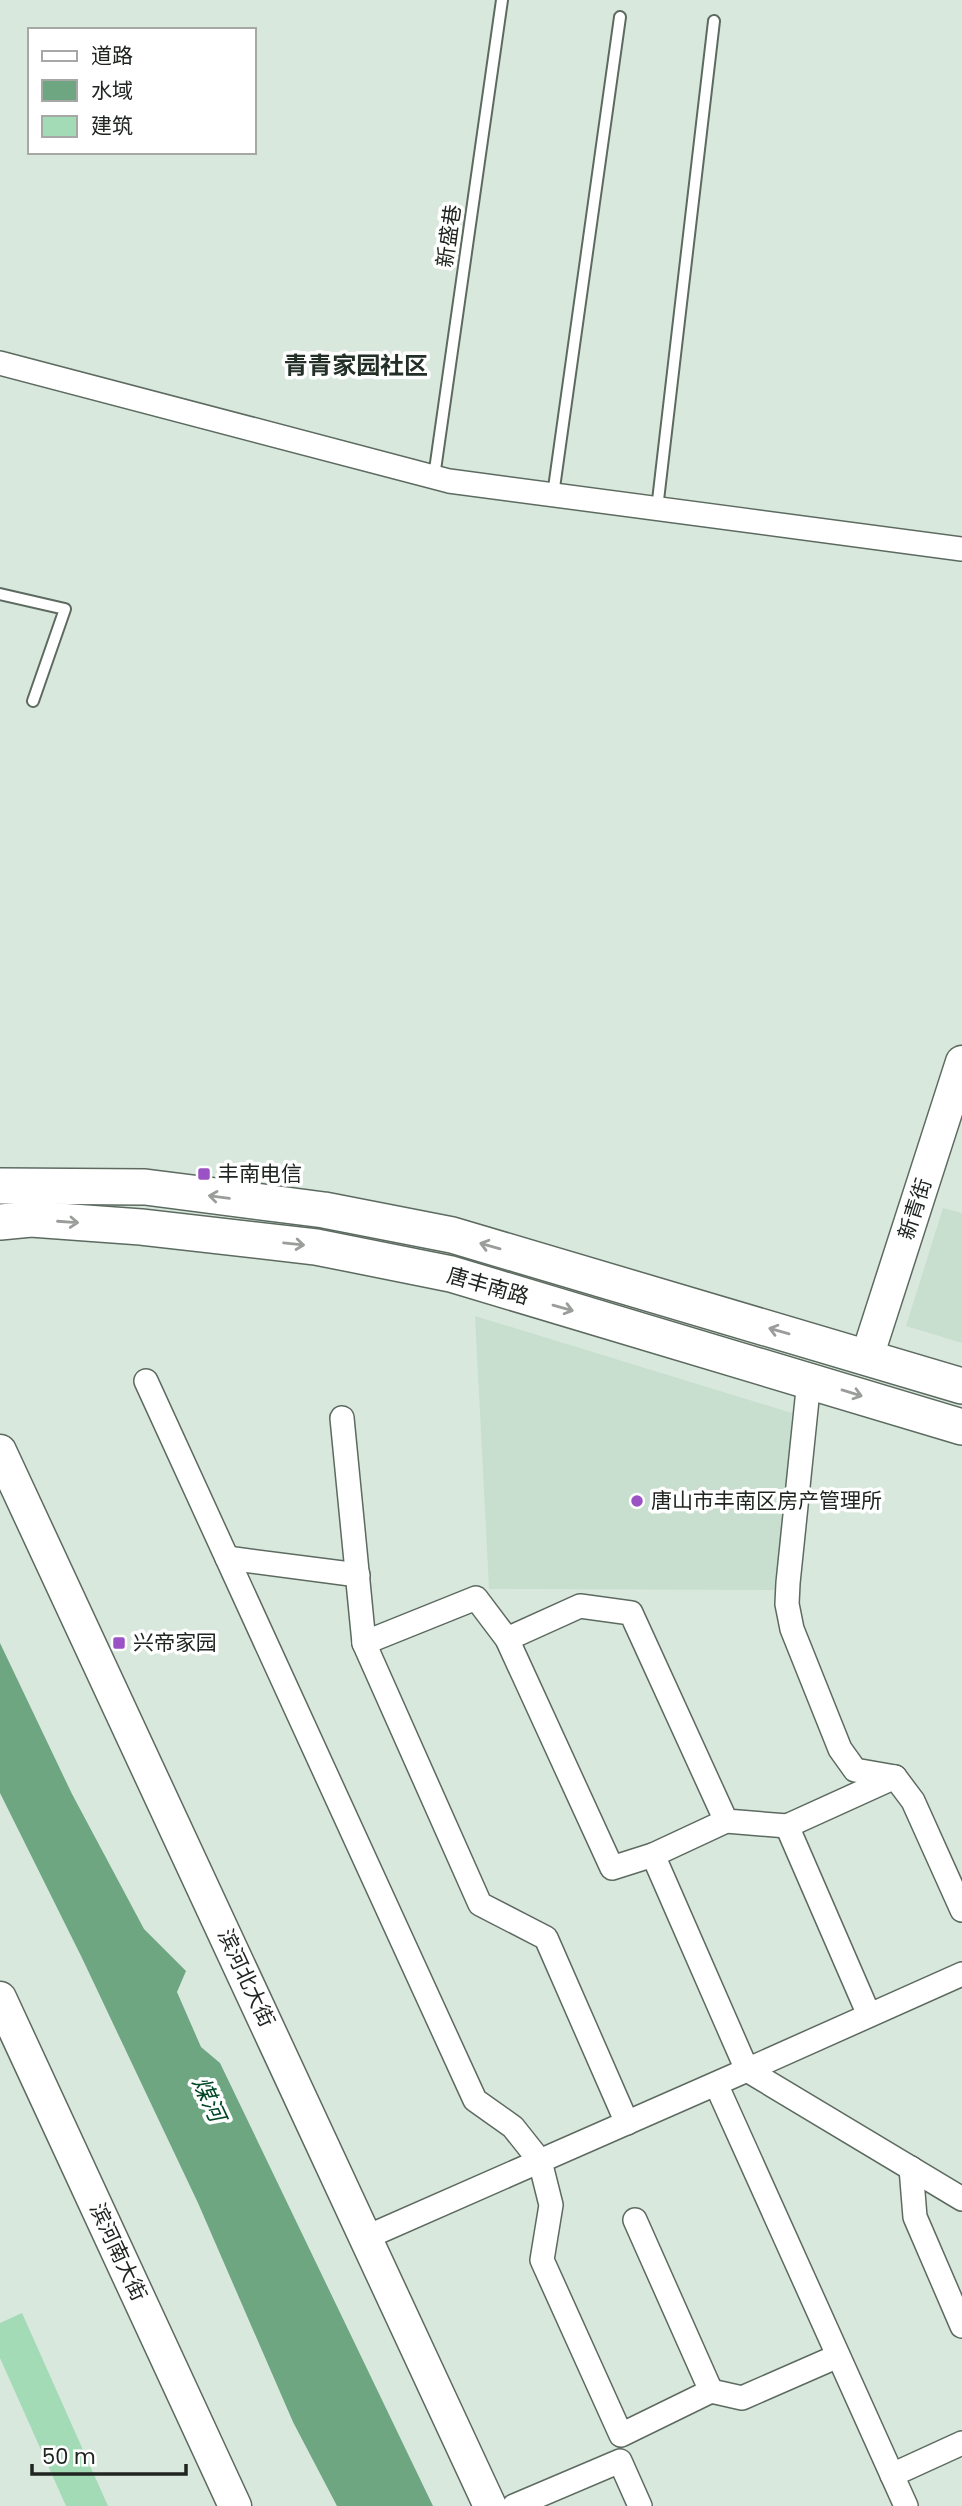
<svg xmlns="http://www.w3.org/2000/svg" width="962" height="2506" font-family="Poppins,'Noto Sans SC',sans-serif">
	<rect width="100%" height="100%" fill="#d9e8dd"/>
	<g fill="#c8dfcf">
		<polygon points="943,1208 962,1213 962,1343 906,1326"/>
		<polygon points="475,1316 792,1413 786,1590 489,1589"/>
	</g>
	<polygon fill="#6fa682" points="0,1643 72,1794 144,1929 186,1971 177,1992 201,2047 220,2063 433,2506 337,2506 293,2422 198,2203 82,1958 0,1793"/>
	<polygon fill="#a2dbb5" points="22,2313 108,2506 66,2506 0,2358 0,2323"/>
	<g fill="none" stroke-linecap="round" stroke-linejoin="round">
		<g stroke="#5c6a60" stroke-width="14">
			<g id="lane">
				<polyline points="434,477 502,0"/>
				<polyline points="553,495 620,17"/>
				<polyline points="657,509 714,21"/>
				<polyline points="0,594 65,609 33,701"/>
			</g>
		</g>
		<g stroke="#5c6a60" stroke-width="26">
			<g id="street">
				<polyline points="0,363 449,481 962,549"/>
				<polyline points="809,1380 788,1583 787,1604 792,1629 840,1749 855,1770 895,1777 913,1801 962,1910"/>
				<polyline points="146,1381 475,2100 513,2127 540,2161 551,2205 542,2260 621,2435 711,2391 742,2398 838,2356"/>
				<polyline points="342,1418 364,1643 480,1904 546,1938 627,2123"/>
				<polyline points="227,1558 358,1575"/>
				<polyline points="507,1639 580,1606 631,1613 726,1821 787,1826 895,1777"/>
				<polyline points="364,1643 476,1598 507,1639 612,1868 653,1855 726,1821"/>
				<polyline points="787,1826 869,2015"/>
				<polyline points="653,1855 747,2070 962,1974"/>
				<polyline points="716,2084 906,2506"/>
				<polyline points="911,2168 915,2217 962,2326"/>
				<polyline points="635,2220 711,2391"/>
				<polyline points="367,2237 747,2070 962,2199"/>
				<polyline points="892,2475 962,2443"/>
				<polyline points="514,2506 620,2461 640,2506"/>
			</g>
		</g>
		<g stroke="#5c6a60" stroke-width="35">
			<g id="secondary">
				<polyline points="867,1357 962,1062"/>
				<polyline points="0,1451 490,2506"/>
				<polyline points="0,1998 235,2506"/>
			</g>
		</g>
		<g stroke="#5c6a60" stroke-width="38">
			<g id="primary">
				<polyline points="0,1186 145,1187 324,1210 452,1235 962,1386"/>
				<polyline points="0,1222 31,1219 141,1227 316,1247 451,1274 962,1427"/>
			</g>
		</g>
		<use href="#lane" stroke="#fff" stroke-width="10"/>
		<use href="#street" stroke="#fff" stroke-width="23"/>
		<use href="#secondary" stroke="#fff" stroke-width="32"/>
		<use href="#primary" stroke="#fff" stroke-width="35"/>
	</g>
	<defs><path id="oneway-shaft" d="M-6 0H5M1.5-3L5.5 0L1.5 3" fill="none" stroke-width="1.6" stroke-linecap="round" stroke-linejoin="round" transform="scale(1.75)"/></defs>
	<g stroke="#9b9d9b">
		<use href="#oneway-shaft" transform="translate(219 1197) rotate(-173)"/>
		<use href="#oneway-shaft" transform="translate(68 1222) rotate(4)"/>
		<use href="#oneway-shaft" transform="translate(294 1244) rotate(6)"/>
		<use href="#oneway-shaft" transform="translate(490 1246) rotate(-164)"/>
		<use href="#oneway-shaft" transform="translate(563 1308) rotate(16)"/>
		<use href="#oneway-shaft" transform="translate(779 1331) rotate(-164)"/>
		<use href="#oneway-shaft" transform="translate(852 1393) rotate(17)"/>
	</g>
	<g fill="#9b52c5" stroke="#fff" stroke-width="2.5">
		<rect x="197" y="1167" width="14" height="14" rx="3.5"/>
		<circle cx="637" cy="1501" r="7"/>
		<rect x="112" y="1636" width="14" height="14" rx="3.5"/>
	</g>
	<g text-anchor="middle" stroke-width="7" stroke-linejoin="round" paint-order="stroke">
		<g font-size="21" fill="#202521" stroke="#fff">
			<text transform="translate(449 236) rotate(-82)" y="7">新盛巷</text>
			<text transform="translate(915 1209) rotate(-72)" y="7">新青街</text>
			<text transform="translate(488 1286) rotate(16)" y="7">唐丰南路</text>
			<text transform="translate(246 1978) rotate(65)" y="7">滨河北大街</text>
			<text transform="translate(118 2252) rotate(65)" y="7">滨河南大街</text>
		</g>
		<g font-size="21" fill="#202521" stroke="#fff" text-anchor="start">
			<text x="218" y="1181">丰南电信</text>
			<text x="651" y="1508">唐山市丰南区房产管理所</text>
			<text x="133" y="1650">兴帝家园</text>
		</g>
		<g font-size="23" font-style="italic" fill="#004725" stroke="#fff">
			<text transform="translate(209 2099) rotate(65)" y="8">煤河</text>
		</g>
		<g font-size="24" font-weight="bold" fill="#233027" stroke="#fff">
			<text x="356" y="374">青青家园社区</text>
		</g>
	</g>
	<rect x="28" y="28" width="228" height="126" fill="#ffffff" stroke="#a6a8a6" stroke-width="2"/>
	<rect x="42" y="51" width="35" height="10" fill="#ffffff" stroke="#a6a8a6" stroke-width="2"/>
	<text x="91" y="63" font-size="21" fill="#202521">道路</text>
	<rect x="42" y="80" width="35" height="21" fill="#6fa682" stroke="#a6a8a6" stroke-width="2"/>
	<text x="91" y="98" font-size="21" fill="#202521">水域</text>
	<rect x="42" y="116" width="35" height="21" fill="#a2dbb5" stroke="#a6a8a6" stroke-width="2"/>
	<text x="91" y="133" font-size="21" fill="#202521">建筑</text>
	<path d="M32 2464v10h154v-10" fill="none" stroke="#202521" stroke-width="3.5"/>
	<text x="42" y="2464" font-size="21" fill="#202521" stroke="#ffffff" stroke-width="5" paint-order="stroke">50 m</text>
</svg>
